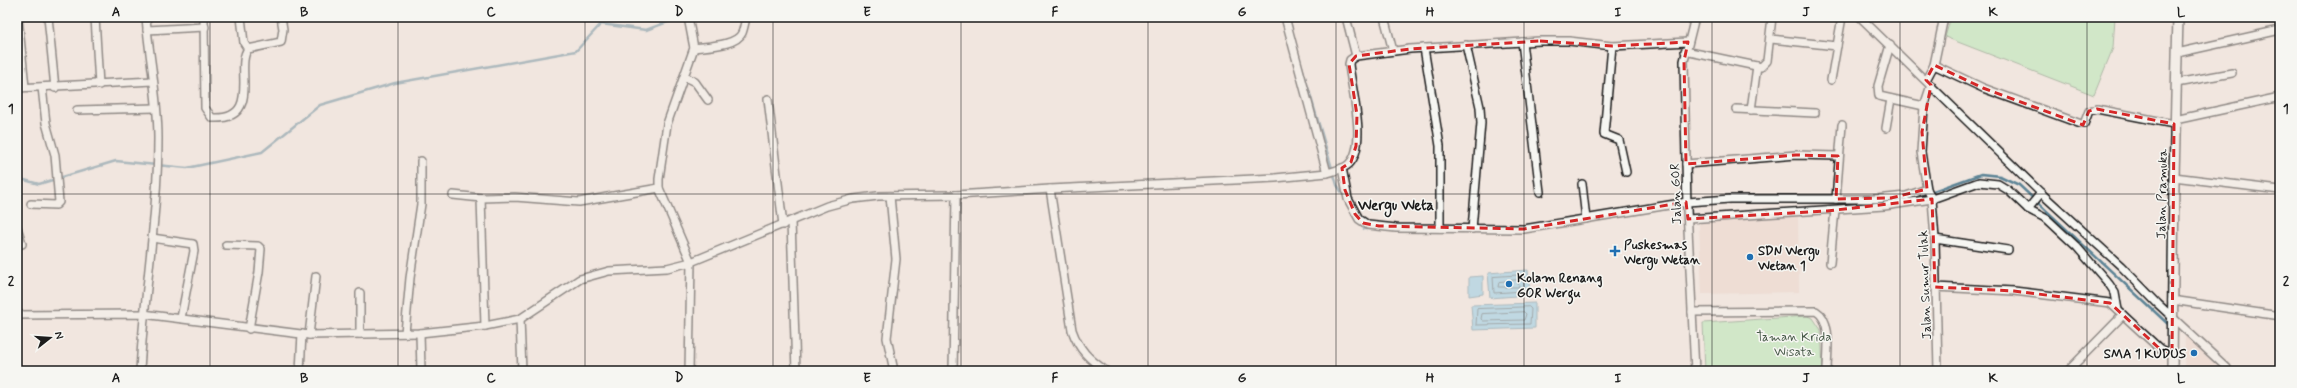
<svg xmlns="http://www.w3.org/2000/svg" width="2297" height="388" font-family="Mynerve,sans-serif">
	<rect width="100%" height="100%" fill="#f1e6df"/>
	<filter id="ink" filterUnits="userSpaceOnUse"><feTurbulence type="fractalNoise" baseFrequency=".025" numOctaves="2"/><feDisplacementMap in="SourceGraphic" scale="8" xChannelSelector="R" yChannelSelector="G"/><feConvolveMatrix kernelMatrix="1 2 1 2 8 2 1 2 1" color-interpolation-filters="sRGB"/></filter>
	<g filter="url(#ink)">
		<g fill="#ead2c8">
			<polygon points="1798,212 1799,292 1702,294 1699,223"/>
			<polygon points="2185,335 2222,371 2184,371"/>
		</g>
		<g fill="#aae8ae" stroke="#638265">
			<polygon points="1951,17 2115,17 2113,48 2094,95 1945,37"/>
			<polygon points="1807,316 1813,318 1821,330 1823,371 1705,371 1703,323"/>
		</g>
		<g fill="#85c8e6" stroke="#5b8395">
			<polygon points="1528,270 1530,295 1490,298 1488,273"/>
			<polygon points="1483,276 1483,294 1469,296 1469,277"/>
			<polygon points="1535,303 1535,328 1473,330 1471,305"/>
		</g>
		<g fill="none" stroke-linecap="round" stroke-linejoin="round">
			<g stroke="#46616d" stroke-width="1">
				<polygon points="1523,275 1524,291 1494,293 1493,277"/>
				<polygon points="1518,280 1519,287 1498,287 1499,282"/>
				<polygon points="1529,307 1531,309 1530,324 1476,325 1477,309"/>
				<polygon points="1524,312 1526,314 1524,320 1483,321 1481,319 1482,314"/>
			</g>
			<g stroke="#5b8395" stroke-width="2.5">
				<polyline points="1289,17 1292,30"/>
				<polyline points="1302,67 1337,185 1346,199"/>
				<polyline points="17,178 39,184 116,161 187,168 262,152 320,105 395,83 576,51 601,24 646,30 681,17"/>
				<polyline points="1911,199 1981,174 2000,176 2019,185 2170,326"/>
				<polyline points="1361,223 1364,229 1371,229"/>
			</g>
			<g stroke="#1c1c1c" stroke-width="10">
				<g id="minor">
					<polyline points="18,17 25,87"/>
					<polyline points="48,17 55,88"/>
					<polyline points="95,17 99,85"/>
					<path d="M 204,17 L 205,108 L 212,118 C 263,121 234,66 248,49 L 281,42 L 283,29 L 281,17"/>
					<polyline points="241,17 244,43 248,49"/>
					<polyline points="688,17 694,48 667,124 659,179 659,188 663,197 691,262 689,371"/>
					<path d="M 1285,17 L 1327,173 C 1334,171 1344,169 1349,164 C 1368,145 1351,88 1349,64 L 1350,60 L 1356,56 L 1410,49 L 1540,41 L 1569,41 L 1612,46 L 1688,42"/>
					<polyline points="1346,17 1356,56"/>
					<polyline points="1384,17 1393,51"/>
					<polyline points="1860,17 2041,193 2121,266 2158,304 2227,368"/>
					<polyline points="147,30 205,27"/>
					<polyline points="1771,39 1837,46"/>
					<polyline points="1522,42 1540,192"/>
					<polyline points="1466,45 1480,107 1481,123 1472,229"/>
					<polyline points="1890,45 1878,86 1879,96 1924,106"/>
					<polyline points="1612,46 1604,134 1619,140 1626,172"/>
					<path d="M 694,48 C 707,46 736,46 742,33 C 744,28 745,22 746,17"/>
					<polyline points="1424,48 1440,146 1440,228"/>
					<polyline points="1685,51 1761,67 1767,61 1772,17"/>
					<polyline points="2177,53 2280,30"/>
					<polyline points="1934,65 1944,17"/>
					<polyline points="685,77 695,82 708,100"/>
					<polyline points="1831,80 1842,17"/>
					<polyline points="1926,80 1934,65 1983,88 2081,124 2084,124 2089,111 2097,109 2174,124"/>
					<polyline points="2176,83 2232,73"/>
					<polyline points="1931,85 1924,106 1921,152 1927,189 1932,199 1935,239 1938,371"/>
					<polyline points="17,88 153,81"/>
					<polyline points="768,99 783,225"/>
					<polyline points="1736,109 1815,113"/>
					<polyline points="77,110 156,108"/>
					<polyline points="1751,110 1757,66"/>
					<polyline points="2175,120 2280,97"/>
					<polyline points="1886,128 1891,99"/>
					<polyline points="1686,164 1796,155 1838,156"/>
					<polyline points="1342,168 1348,199 1359,219 1368,225 1396,228 1524,229 1687,202 1730,199 1876,199 1906,196 1927,189"/>
					<polyline points="2174,177 2280,190"/>
					<polyline points="1582,184 1586,219"/>
					<polyline points="1050,189 1275,178 1327,173"/>
					<polyline points="453,195 481,198 515,197 579,202 659,188"/>
					<polyline points="890,196 896,259 887,338 894,371"/>
					<polyline points="481,198 485,326"/>
					<polyline points="1836,199 1842,125"/>
					<polyline points="31,204 56,205 59,202 55,155 46,123 42,87"/>
					<polyline points="2028,209 2041,193"/>
					<polyline points="1688,219 1884,206 1932,199 1979,182 1998,184 2008,190 2028,209 2047,219 2077,247 2109,284 2115,293 2118,310"/>
					<polyline points="791,221 796,371"/>
					<polyline points="17,227 22,244"/>
					<polyline points="152,238 193,244 194,251 181,318"/>
					<polyline points="1935,239 2008,250"/>
					<polyline points="226,245 258,246 261,249 259,272 249,329"/>
					<polyline points="1830,263 1835,210"/>
					<polyline points="1935,287 2014,291 2110,303 2160,349 2172,355"/>
					<polyline points="2172,300 2280,316"/>
					<path d="M 1692,312 L 1816,311 C 1833,321 1827,353 1827,371"/>
					<polyline points="17,315 143,314 309,335 420,333 485,326 520,319 580,279 609,271 667,268 691,262 827,206 853,199 878,196 956,195"/>
					<polyline points="520,319 522,371"/>
					<polyline points="405,333 410,278 421,204 421,161"/>
					<polyline points="420,333 421,371"/>
					<polyline points="360,334 360,293"/>
					<polyline points="309,335 316,276"/>
					<path d="M 140,371 C 144,293 158,216 158,138 C 158,97 149,57 146,17"/>
					<polyline points="300,371 302,334"/>
					<path d="M 953,371 L 956,195 L 1050,189 L 1072,330 C 1079,350 1089,359 1106,371"/>
					<polyline points="1695,371 1687,209 1684,61 1695,17"/>
					<polyline points="2068,371 2123,315"/>
				</g>
			</g>
			<g stroke="#1c1c1c" stroke-width="12">
				<polyline id="secondary" points="2172,371 2174,177 2178,17"/>
			</g>
			<use href="#minor" stroke="#f6f6f2" stroke-width="7"/>
			<use href="#secondary" stroke="#f6f6f2" stroke-width="9"/>
		</g>
	</g>
	<path d="M0 0H2297V388H0ZM 1540,41 L 1612,46 L 1688,42 L 1684,61 L 1686,164 L 1796,155 L 1838,156 L 1836,199 L 1891,198 L 1927,189 L 1922,132 L 1931,85 L 1926,80 L 1934,65 L 1983,88 L 2083,125 L 2089,111 L 2097,109 L 2174,124 L 2172,355 L 2160,349 L 2110,303 L 2014,291 L 1935,287 L 1932,199 L 1827,211 L 1688,219 L 1686,202 L 1524,229 L 1379,226 L 1363,223 L 1355,214 L 1345,190 L 1342,168 L 1351,162 L 1356,146 L 1357,115 L 1349,64 L 1356,56 L 1410,49 Z" fill="#f1e6df" fill-opacity=".55" fill-rule="evenodd"/>
	<path fill="none" stroke="#d62828" stroke-width="3" stroke-dasharray="8 5" stroke-linejoin="round" d="M 1540,41 L 1612,46 L 1688,42 L 1684,61 L 1686,164 L 1796,155 L 1838,156 L 1836,199 L 1891,198 L 1927,189 L 1922,132 L 1931,85 L 1926,80 L 1934,65 L 1983,88 L 2083,125 L 2089,111 L 2097,109 L 2174,124 L 2172,355 L 2160,349 L 2110,303 L 2014,291 L 1935,287 L 1932,199 L 1827,211 L 1688,219 L 1686,202 L 1524,229 L 1379,226 L 1363,223 L 1355,214 L 1345,190 L 1342,168 L 1351,162 L 1356,146 L 1357,115 L 1349,64 L 1356,56 L 1410,49 Z"/>
	<path fill="none" stroke="#1c1c1c" stroke-width="1" stroke-opacity="0.55" d="M 210,17 L 210,371M 398,17 L 398,371M 585,17 L 585,371M 773,17 L 773,371M 961,17 L 961,371M 1148,17 L 1148,371M 1336,17 L 1336,371M 1524,17 L 1524,371M 1712,17 L 1712,371M 1900,17 L 1900,371M 2087,17 L 2087,371M 17,194 L 2280,194"/>
	<g fill="#1f6fb2" stroke="#f6f6f2" stroke-width="1.5">
		<path d="M1613 245h4v4h4v4h-4v4h-4v-4h-4v-4h4z"/>
		<circle cx="1750" cy="257" r="4"/>
		<circle cx="1509" cy="284" r="4"/>
		<circle cx="2194" cy="353" r="4"/>
	</g>
	<g text-anchor="middle" stroke-width="3" stroke-linejoin="round" paint-order="stroke">
		<g font-size="13" fill="#1c1c1c" stroke="#f6f6f2">
			<text transform="translate(1675 194) rotate(-92)" y="5">Jalan GOR</text>
			<text transform="translate(2161 194) rotate(-89)" y="5">Jalan Pramuka</text>
			<text transform="translate(1924 285) rotate(-92)" y="5">Jalan Sumur Tulak</text>
		</g>
		<g font-size="13" font-weight="bold" fill="#1c1c1c" stroke="#f6f6f2" text-anchor="start">
			<text x="1624" y="249">Puskesmas<tspan x="1624" dy="15">Wergu Wetan</tspan></text>
			<text x="1758" y="255">SDN Wergu<tspan x="1758" dy="15">Wetan 1</tspan></text>
			<text x="1517" y="282">Kolam Renang<tspan x="1517" dy="15">GOR Wergu</tspan></text>
			<text x="2186" y="358" text-anchor="end">SMA 1 KUDUS</text>
		</g>
		<g font-size="13" fill="#475948" stroke="#f6f6f2">
			<text x="1794" y="341">Taman Krida<tspan x="1794" dy="15">Wisata</tspan></text>
		</g>
		<g font-size="15" font-weight="bold" fill="#1c1c1c" stroke="#f6f6f2">
			<text x="1396" y="210">Wergu Weta</text>
		</g>
	</g>
	<rect width="2297" height="388" fill="none" stroke="#f6f6f2" stroke-width="44"/>
	<g transform="translate(50 338) rotate(73)" stroke="#f6f6f2" stroke-width="3" paint-order="stroke">
	<path d="M0-3L7 15L0 10L-7 15Z" fill="#1c1c1c"/>
	<text y="-6" font-size="11" font-weight="bold" text-anchor="middle" fill="#1c1c1c">N</text>
	</g>
	<rect x="22" y="22" width="2253" height="344" fill="none" stroke="#1c1c1c" stroke-width="1.5"/>
	<g font-size="13" text-anchor="middle" font-weight="bold" fill="#1c1c1c">
		<text x="116" y="16">A</text>
		<text x="304" y="16">B</text>
		<text x="491" y="16">C</text>
		<text x="679" y="16">D</text>
		<text x="867" y="16">E</text>
		<text x="1055" y="16">F</text>
		<text x="1242" y="16">G</text>
		<text x="1430" y="16">H</text>
		<text x="1618" y="16">I</text>
		<text x="1806" y="16">J</text>
		<text x="1993" y="16">K</text>
		<text x="2181" y="16">L</text>
		<text x="11" y="113">1</text>
		<text x="2286" y="113">1</text>
		<text x="11" y="285">2</text>
		<text x="2286" y="285">2</text>
		<text x="116" y="382">A</text>
		<text x="304" y="382">B</text>
		<text x="491" y="382">C</text>
		<text x="679" y="382">D</text>
		<text x="867" y="382">E</text>
		<text x="1055" y="382">F</text>
		<text x="1242" y="382">G</text>
		<text x="1430" y="382">H</text>
		<text x="1618" y="382">I</text>
		<text x="1806" y="382">J</text>
		<text x="1993" y="382">K</text>
		<text x="2181" y="382">L</text>
	</g>
</svg>
